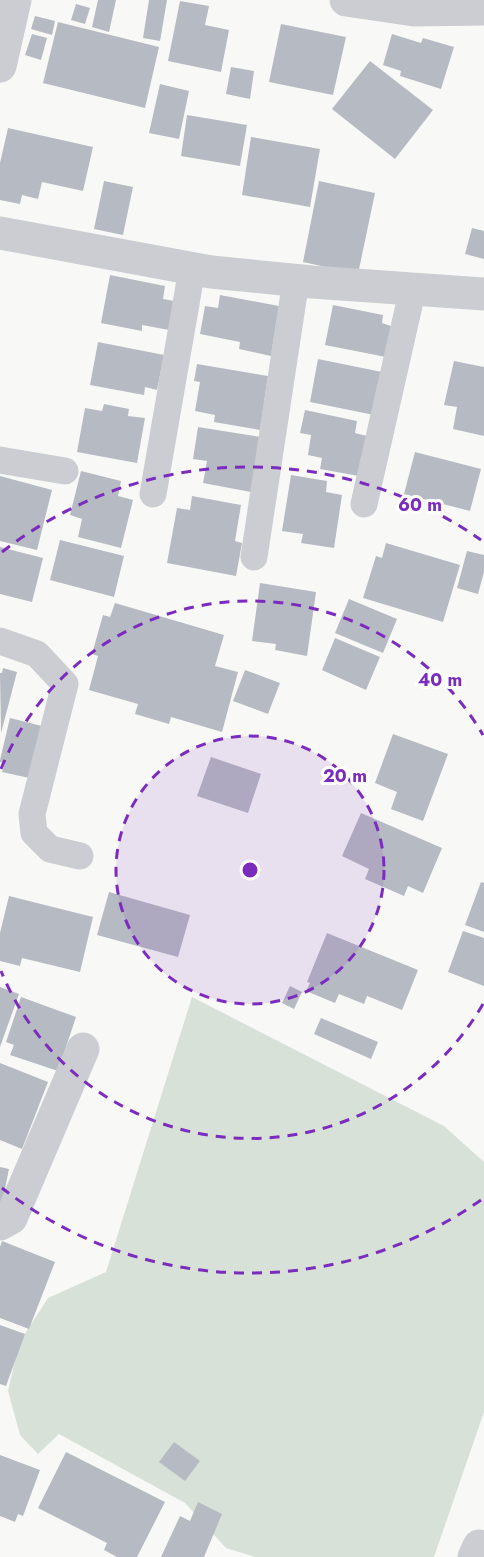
<svg xmlns="http://www.w3.org/2000/svg" width="484" height="1557" font-family="Jost,sans-serif">
	<rect width="100%" height="100%" fill="#f8f9f6"/>
	<polygon fill="#d8e1d7" points="192,997 444,1126 484,1162 484,1412 434,1557 255,1557 226,1548 185,1503 59,1434 38,1454 20,1435 8,1391 19,1343 48,1298 106,1272"/>
	<g fill="#b6bac2">
		<polygon points="98,0 116,0 109,32 92,27"/>
		<polygon points="149,0 167,0 160,41 143,38"/>
		<polygon points="180,1 209,6 205,25 229,30 221,72 168,61"/>
		<polygon points="76,4 90,8 85,24 71,20"/>
		<polygon points="35,16 55,21 52,35 31,29"/>
		<polygon points="58,22 159,47 145,108 43,83"/>
		<polygon points="281,24 346,37 333,95 269,82"/>
		<polygon points="32,34 47,38 41,60 25,55"/>
		<polygon points="392,34 421,43 423,38 454,47 441,89 400,76 401,71 383,65"/>
		<polygon points="370,61 433,110 395,159 332,109"/>
		<polygon points="231,67 254,71 250,99 226,94"/>
		<polygon points="160,84 189,91 179,139 149,133"/>
		<polygon points="187,115 247,125 240,166 181,156"/>
		<polygon points="8,128 93,147 83,191 42,182 38,199 22,195 20,204 0,200 0,163"/>
		<polygon points="251,137 320,149 310,207 242,195"/>
		<polygon points="104,181 133,187 123,235 94,229"/>
		<polygon points="319,181 375,193 358,274 303,262"/>
		<polygon points="472,228 484,231 484,259 465,254"/>
		<polygon points="110,275 165,286 163,299 174,301 169,330 142,325 142,331 101,323"/>
		<polygon points="220,295 279,306 271,356 239,349 240,342 200,334 205,306 218,308"/>
		<polygon points="333,305 383,315 382,323 391,326 386,357 325,345"/>
		<polygon points="98,342 164,355 157,390 145,387 144,395 90,385"/>
		<polygon points="318,359 382,372 374,415 310,402"/>
		<polygon points="454,361 484,367 484,436 453,429 457,407 444,405"/>
		<polygon points="197,364 268,376 260,430 214,422 215,415 195,411 200,382 194,381"/>
		<polygon points="104,404 129,409 128,416 145,418 137,463 77,452 85,408 102,411"/>
		<polygon points="305,410 357,421 355,433 367,436 359,476 320,469 322,458 308,455 311,435 300,433"/>
		<polygon points="198,427 260,437 251,492 203,483 207,461 193,459"/>
		<polygon points="415,452 481,469 470,511 404,494"/>
		<polygon points="81,471 121,481 118,496 133,500 121,548 78,537 82,519 70,515"/>
		<polygon points="291,475 327,481 326,492 342,495 334,548 301,543 303,534 282,531"/>
		<polygon points="0,476 52,490 37,550 0,541"/>
		<polygon points="192,496 241,505 235,541 242,543 236,576 167,563 177,508 190,510"/>
		<polygon points="60,540 124,556 114,597 50,580"/>
		<polygon points="386,543 460,565 443,622 363,598 376,556 382,558"/>
		<polygon points="0,547 43,558 32,602 0,594"/>
		<polygon points="467,551 484,555 484,572 478,594 457,588"/>
		<polygon points="260,583 316,592 307,656 275,650 276,644 252,641"/>
		<polygon points="349,599 397,619 383,653 335,633"/>
		<polygon points="115,603 224,635 215,666 238,672 222,732 171,717 169,724 135,714 138,704 89,690 98,656 92,654 103,615 110,617"/>
		<polygon points="335,638 380,657 366,690 322,670"/>
		<polygon points="3,668 17,672 1,733 0,673 2,673"/>
		<polygon points="245,670 280,683 268,714 233,701"/>
		<polygon points="10,718 46,727 34,779 2,772 5,763 0,762 0,760"/>
		<polygon points="393,734 448,754 423,821 391,809 397,792 375,783"/>
		<polygon points="211,757 261,774 248,813 197,796"/>
		<polygon points="361,813 442,848 423,893 408,886 404,896 365,879 369,869 342,856"/>
		<polygon points="481,882 484,883 484,932 465,925"/>
		<polygon points="109,892 190,915 178,957 97,935"/>
		<polygon points="9,896 93,917 80,972 22,958 20,966 0,961 0,933"/>
		<polygon points="463,931 484,938 484,986 448,972"/>
		<polygon points="327,933 418,970 402,1010 367,996 364,1004 339,994 335,1003 306,991 310,983 307,982"/>
		<polygon points="290,986 302,992 294,1009 282,1003"/>
		<polygon points="0,987 19,994 0,1047"/>
		<polygon points="21,997 76,1017 58,1071 10,1055 14,1045 6,1042"/>
		<polygon points="321,1018 378,1042 371,1059 314,1034"/>
		<polygon points="0,1063 48,1082 22,1149 0,1140"/>
		<polygon points="0,1167 9,1169 1,1208 0,1208"/>
		<polygon points="2,1241 55,1262 29,1329 0,1318 0,1247"/>
		<polygon points="0,1325 25,1334 6,1386 0,1384"/>
		<polygon points="174,1442 200,1461 185,1481 159,1462"/>
		<polygon points="66,1452 165,1502 137,1557 117,1557 104,1550 107,1543 38,1508"/>
		<polygon points="0,1455 40,1470 23,1516 18,1514 15,1522 0,1516"/>
		<polygon points="198,1502 222,1514 204,1557 161,1557 180,1516 190,1521"/>
	</g>
	<g fill="none" stroke-linecap="round" stroke-linejoin="round">
		<g stroke="#cccdd2" stroke-width="27">
			<polyline points="0,460 65,471"/>
			<polyline points="153,494 192,269"/>
			<polyline points="364,504 413,288"/>
			<polyline points="254,557 296,280"/>
			<polyline points="0,641 37,654 65,684 32,814 34,833 50,849 80,856"/>
		</g>
		<g stroke="#cccdd2" stroke-width="33">
			<polyline points="346,0 414,10 484,9"/>
			<polyline points="0,66 15,0"/>
			<polyline points="0,233 211,272 312,282 484,294"/>
			<polyline points="0,1224 11,1218 83,1049"/>
			<polyline points="474,1557 479,1546 484,1549"/>
		</g>
	</g>
	<circle cx="250" cy="870" r="134" fill="#7b2cbf" fill-opacity=".12"/>
	<g fill="none" stroke="#7b2cbf" stroke-width="3" stroke-dasharray="10 8">
		<circle cx="250" cy="870" r="134"/>
		<path d="M483 1004A269 269 0 0 1 1 971M1 769A269 269 0 0 1 483 735"/>
		<path d="M481 1200A403 403 0 0 1 2 1188M2 552A403 403 0 0 1 481 540"/>
	</g>
	<circle cx="250" cy="870" r="9" fill="#7b2cbf" stroke="#fff" stroke-width="3"/>
	<g font-size="18" text-anchor="middle" font-weight="bold" fill="#7b2cbf" stroke="#fff" stroke-width="6" stroke-linejoin="round" paint-order="stroke">
		<text x="420" y="511">60 m</text>
		<text x="440" y="686">40 m</text>
		<text x="345" y="782">20 m</text>
	</g>
</svg>
